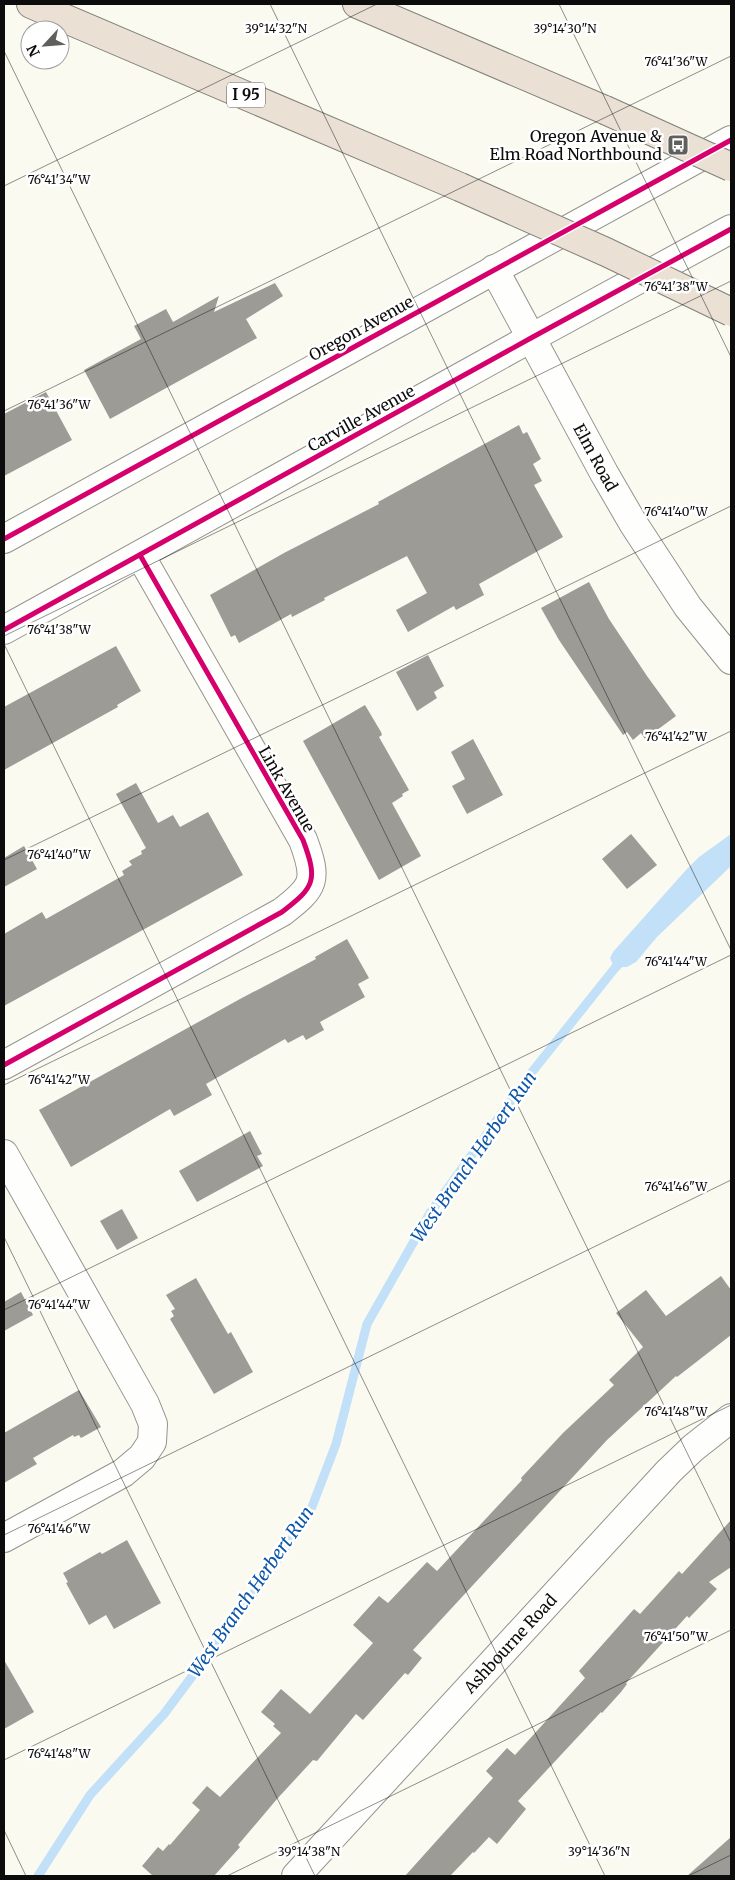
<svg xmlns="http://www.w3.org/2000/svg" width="735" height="1880" font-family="Merriweather,serif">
	<rect width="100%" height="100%" fill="#fafaf0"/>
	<polygon fill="#c2e1f8" points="731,834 731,866 657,937 636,962 627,967 621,967 613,965 610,958 613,952 686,870 699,857"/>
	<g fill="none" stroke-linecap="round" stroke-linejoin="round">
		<polyline stroke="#c2e1f8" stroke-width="9" points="38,1876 90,1795 164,1714 252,1596 310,1512 336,1444 367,1324 430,1213 528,1077 615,968 624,959"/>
	</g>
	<g fill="#9d9b96">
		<polygon points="275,283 283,296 246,319 257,338 110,419 84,370 141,339 134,326 166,309 173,322 219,296 214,312"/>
		<polygon points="46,392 72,440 4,476 4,414"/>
		<polygon points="519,425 523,434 527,432 541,459 533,464 542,481 534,485 563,537 479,584 484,595 456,610 454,606 408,632 396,610 427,593 407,556 324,598 325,600 292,617 291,614 239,643 235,635 231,637 210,595 284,553 379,504 378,502"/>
		<polygon points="589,582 609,619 647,676 676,716 645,739 641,733 633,740 627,732 623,735 559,640 541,608"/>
		<polygon points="116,646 141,691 117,705 118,707 4,770 4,707"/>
		<polygon points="428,655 444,686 434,692 437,698 417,711 396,672"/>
		<polygon points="365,705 381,732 382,735 379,737 409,790 402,794 403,796 392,803 421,856 379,880 303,741"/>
		<polygon points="473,739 503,795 467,814 452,786 465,779 451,752"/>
		<polygon points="136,783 158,823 173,815 180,827 208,812 243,875 4,1006 4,934 42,912 46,919 124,875 122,871 132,865 129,861 142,854 141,851 146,848 116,794"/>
		<polygon points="631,834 657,865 627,889 602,859"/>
		<polygon points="24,846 37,869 4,887 4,858"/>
		<polygon points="347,939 369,978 358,984 365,997 320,1022 324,1030 306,1040 303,1035 288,1043 285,1039 206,1084 212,1095 174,1116 170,1109 71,1167 39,1110 240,999 316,959 315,957"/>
		<polygon points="250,1131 262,1154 257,1156 263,1166 197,1202 179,1171"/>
		<polygon points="122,1209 138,1238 117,1250 100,1221"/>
		<polygon points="721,1276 731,1290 731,1335 677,1377 676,1376 607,1440 413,1650 422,1658 408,1675 405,1673 363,1720 356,1714 317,1761 313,1760 277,1799 238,1845 240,1847 214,1876 153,1876 142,1866 158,1847 163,1851 169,1844 170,1845 200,1810 192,1803 207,1786 220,1797 281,1733 273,1726 275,1724 261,1712 281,1689 310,1714 373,1643 353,1625 379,1596 388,1603 427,1562 437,1571 522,1480 521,1478 563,1433 614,1385 609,1380 643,1347 616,1313 646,1290 666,1316"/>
		<polygon points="196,1278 228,1334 231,1332 253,1372 214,1394 170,1319 174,1316 171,1311 175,1309 166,1295"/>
		<polygon points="21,1292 33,1315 4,1331 4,1302"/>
		<polygon points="79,1390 101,1427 81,1438 79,1435 74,1437 73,1435 33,1458 37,1464 4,1483 4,1433"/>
		<polygon points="731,1520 731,1567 709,1582 717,1589 689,1618 687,1616 626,1683 627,1684 621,1692 602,1713 601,1712 518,1801 526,1809 497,1844 489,1837 474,1853 473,1852 450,1876 405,1876 493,1778 486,1771 507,1748 515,1755 585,1678 579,1671 634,1609 640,1614 679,1571 682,1574"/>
		<polygon points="127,1540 161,1603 114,1629 106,1615 89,1625 66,1583 68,1582 63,1573 100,1552 102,1554"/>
		<polygon points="4,1660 34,1712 4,1729"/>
		<polygon points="731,1837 731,1876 687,1876"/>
	</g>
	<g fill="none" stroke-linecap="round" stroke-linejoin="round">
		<g stroke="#93938f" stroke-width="30">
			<g id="minor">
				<path id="s1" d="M 494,269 L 604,473 L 633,523 L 688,607 L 731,660"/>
				<polyline points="4,539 731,140"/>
				<polyline points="4,630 531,338 731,229"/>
				<path d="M 4,1065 L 282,912 C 315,887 318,880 303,840 L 140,555"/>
				<polyline points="4,1154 145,1404 153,1424 152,1442 142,1457 123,1473 4,1538"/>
				<path id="s2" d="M 296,1876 L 669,1471 L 693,1448 L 731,1418"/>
			</g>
		</g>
		<g stroke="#80807c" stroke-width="30">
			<g id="highway">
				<polyline points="31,4 460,187"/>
				<polyline points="357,4 605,110"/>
			</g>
		</g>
		<use href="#minor" stroke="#fefefd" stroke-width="28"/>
		<use href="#highway" stroke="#eae0d3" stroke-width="28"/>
		<g stroke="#80807c" stroke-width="30" stroke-linecap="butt">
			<g id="highway-bridge">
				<polyline points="605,110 731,167"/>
				<polyline points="460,187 606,252 731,312"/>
			</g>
		</g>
		<use href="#highway-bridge" stroke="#eae0d3" stroke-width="28"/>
		<g stroke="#fff" stroke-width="8">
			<g id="cycleway">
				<polyline points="4,539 731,140"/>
				<polyline points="4,630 531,338 731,229"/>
				<path d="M 4,1065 L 282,912 C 315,887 318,880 303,840 L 140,555"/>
			</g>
		</g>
		<use href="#cycleway" stroke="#d6006c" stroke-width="5"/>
	</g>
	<path fill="none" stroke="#0c0c0c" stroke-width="1" stroke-opacity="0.45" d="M 270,4 L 731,950M 559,4 L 731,357M 4,51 L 731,1543M 4,186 L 377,4M 4,411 L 731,56M 4,636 L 731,281M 4,644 L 605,1876M 4,860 L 731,506M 4,1085 L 731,731M 4,1237 L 315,1876M 4,1310 L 731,955M 4,1535 L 731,1180M 4,1760 L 731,1405M 4,1830 L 26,1876M 227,1876 L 731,1630M 688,1876 L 731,1855"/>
	<defs>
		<g id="bus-square" transform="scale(1.125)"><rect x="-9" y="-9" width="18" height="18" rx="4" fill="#5f5f5c" stroke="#fff"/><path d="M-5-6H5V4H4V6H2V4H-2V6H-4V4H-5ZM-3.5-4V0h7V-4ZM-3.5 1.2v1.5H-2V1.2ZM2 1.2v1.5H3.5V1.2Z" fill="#fff"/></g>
	</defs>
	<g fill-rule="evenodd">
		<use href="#bus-square" x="678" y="145"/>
	</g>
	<g text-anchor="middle" stroke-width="5" stroke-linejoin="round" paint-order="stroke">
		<rect fill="#fff" stroke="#555" stroke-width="1" x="227" y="82.5" width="38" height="25" rx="4"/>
		<g font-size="15" font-weight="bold" fill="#0c0c0c">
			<text x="246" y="100">I 95</text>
		</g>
		<g font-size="16" fill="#0c0c0c" stroke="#fff" text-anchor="end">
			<text x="662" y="142">Oregon Avenue &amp;<tspan x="662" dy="18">Elm Road Northbound</tspan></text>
		</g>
		<g font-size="16" fill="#0c0c0c" stroke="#fff">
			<text transform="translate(361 328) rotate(-29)" y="6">Oregon Avenue</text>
			<text transform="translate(361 418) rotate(-29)" y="6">Carville Avenue</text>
			<text dy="6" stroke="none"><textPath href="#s1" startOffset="214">Elm Road</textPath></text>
			<text transform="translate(287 789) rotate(60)" y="6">Link Avenue</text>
			<text dy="6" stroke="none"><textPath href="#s2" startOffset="316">Ashbourne Road</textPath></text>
		</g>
		<g font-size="18" font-style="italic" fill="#0b56a8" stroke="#fff">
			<text transform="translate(474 1157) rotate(-55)" y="6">West Branch Herbert Run</text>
			<text transform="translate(251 1592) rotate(-55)" y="6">West Branch Herbert Run</text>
		</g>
	</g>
	<g font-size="12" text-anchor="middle" fill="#0c0c0c" stroke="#fff" stroke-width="5" stroke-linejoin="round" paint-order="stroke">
		<text x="276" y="33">39°14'32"N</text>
		<text x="565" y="33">39°14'30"N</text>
		<text x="676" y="66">76°41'36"W</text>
		<text x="59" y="184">76°41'34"W</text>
		<text x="676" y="291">76°41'38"W</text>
		<text x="59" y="409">76°41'36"W</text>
		<text x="676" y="516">76°41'40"W</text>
		<text x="59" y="634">76°41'38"W</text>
		<text x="676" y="741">76°41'42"W</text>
		<text x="59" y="859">76°41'40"W</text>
		<text x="676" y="966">76°41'44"W</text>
		<text x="59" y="1084">76°41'42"W</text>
		<text x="676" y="1191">76°41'46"W</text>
		<text x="59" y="1309">76°41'44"W</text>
		<text x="676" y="1416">76°41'48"W</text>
		<text x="59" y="1533">76°41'46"W</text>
		<text x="676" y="1641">76°41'50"W</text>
		<text x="59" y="1758">76°41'48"W</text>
		<text x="309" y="1856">39°14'38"N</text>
		<text x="599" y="1856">39°14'36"N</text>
	</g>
	<rect width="735" height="1880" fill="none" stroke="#0c0c0c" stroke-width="10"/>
	<g transform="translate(45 45) rotate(244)"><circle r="24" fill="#ffffff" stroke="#9e9e9e"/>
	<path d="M0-4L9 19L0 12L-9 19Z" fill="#5f5f5c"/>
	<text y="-8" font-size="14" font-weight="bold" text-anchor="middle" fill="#0c0c0c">N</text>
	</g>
</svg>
